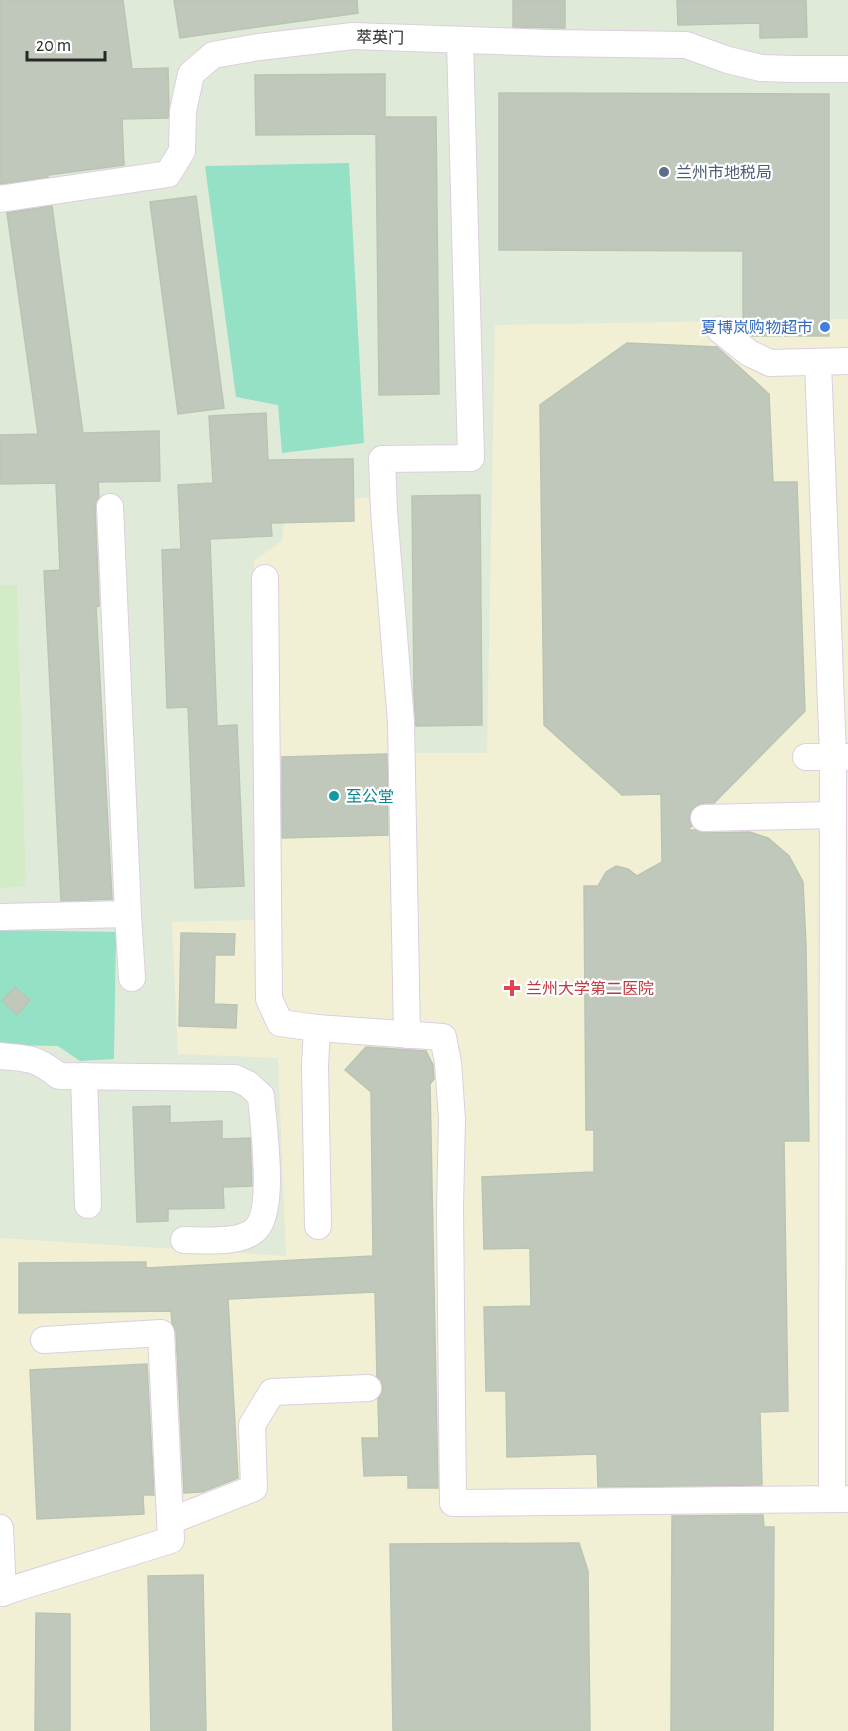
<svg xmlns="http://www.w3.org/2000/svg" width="848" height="1731" font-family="'Alegreya Sans','Noto Sans SC',sans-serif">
	<rect width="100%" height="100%" fill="#e0ead8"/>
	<polygon fill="#d3ecc7" points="0,585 17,585 26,886 0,888"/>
	<polygon fill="#f1f0d5" points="848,319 848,1731 0,1731 0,1238 286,1256 278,1058 178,1054 172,922 259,920 254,561 282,541 286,505 395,495 407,753 487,753 495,325"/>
	<g fill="#94e1c6">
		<polygon points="349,163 364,443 282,453 278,405 236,397 205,166"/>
		<polygon points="0,930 116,932 114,1059 80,1061 58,1046 3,1045 0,1042"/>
	</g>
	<g fill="#c0c8bb" stroke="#b9c5b2" stroke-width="1.5">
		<polygon points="0,0 123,0 132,69 168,68 169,107 168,118 122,119 124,165 48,175 48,177 0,184"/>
		<polygon points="174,0 357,0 358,13 180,38"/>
		<polygon points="513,0 565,0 565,28 513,27"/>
		<polygon points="677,0 806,0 807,37 760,38 760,23 678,25"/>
		<polygon points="385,74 385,117 436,117 439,394 379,395 376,134 256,135 255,75"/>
		<polygon points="499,93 829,94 829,336 752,336 743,329 743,251 499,250"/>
		<polygon points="196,196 224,408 178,414 150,202"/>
		<polygon points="52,206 83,433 159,431 160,481 98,482 99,497 96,501 95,508 99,606 96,607 112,899 61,901 44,571 60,570 56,483 0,484 0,435 38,434 7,213"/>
		<polygon points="627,343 717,347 769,394 773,482 797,482 805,711 714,803 704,803 696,806 691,811 689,819 692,826 687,830 696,830 704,833 750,832 768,838 789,856 803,882 806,945 809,1141 784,1141 788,1411 760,1412 762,1485 598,1487 597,1454 507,1457 506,1391 486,1391 484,1307 531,1306 530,1248 484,1249 482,1177 594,1172 594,1130 586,1130 584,886 598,886 606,872 616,866 628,869 637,876 662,862 661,794 622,795 544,725 540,405"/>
		<polygon points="266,413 268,460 353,459 354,521 271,523 272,536 210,539 217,726 237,725 244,886 195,888 188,707 167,708 162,550 181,549 178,485 213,483 209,416"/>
		<polygon points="480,495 482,725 416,726 414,695 412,496"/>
		<polygon points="387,754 388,835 282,838 282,757"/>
		<polygon points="181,933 235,934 234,955 215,955 214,1004 237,1005 236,1028 179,1026"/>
		<polygon points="15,987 30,1000 17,1015 2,1001"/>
		<polygon points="366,1047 426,1051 433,1065 434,1079 430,1084 438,1488 408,1488 408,1475 364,1476 362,1438 379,1438 378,1399 381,1394 383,1388 381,1380 377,1377 375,1292 228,1299 238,1478 202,1492 184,1493 176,1332 172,1323 171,1311 19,1313 19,1263 146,1262 146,1268 373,1256 371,1092 345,1070"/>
		<polygon points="170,1106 170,1123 222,1121 222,1139 250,1138 252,1186 223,1187 224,1208 168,1209 168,1221 137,1222 133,1107"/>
		<polygon points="147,1364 154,1495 143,1495 144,1514 37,1519 30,1370"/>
		<polygon points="763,1515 764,1527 774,1527 773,1731 671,1731 672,1516"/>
		<polygon points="579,1543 588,1571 590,1731 393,1731 390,1544"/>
		<polygon points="203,1575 206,1731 151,1731 148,1576"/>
		<polygon points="36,1613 70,1614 70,1731 35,1731"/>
	</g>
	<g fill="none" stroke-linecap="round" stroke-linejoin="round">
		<g stroke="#ddcee0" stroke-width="28">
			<g id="minor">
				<polyline points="0,199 168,174 182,151 183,111 191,74 213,55 259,47 353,36 550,43 686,45 728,60 761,68 793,69 848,69"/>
				<polyline points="720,330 749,353 770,363 848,361"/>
				<polyline points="818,362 833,757 832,1499"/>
				<polyline points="265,578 269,999 280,1023 317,1028"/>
				<polyline points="806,757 848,757"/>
				<polyline points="704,818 833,815"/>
				<polyline points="128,914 132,978"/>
				<polyline points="0,917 128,914 110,507"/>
				<polyline points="407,1035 401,723 384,511 382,459 471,458 460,40"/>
				<path d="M 0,1056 C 29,1058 36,1058 59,1076 L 235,1078 L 248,1084 L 261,1096 C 263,1124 276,1209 256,1229 C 242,1244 203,1240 184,1240"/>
				<polyline points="84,1076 88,1205"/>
				<polyline points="318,1226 315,1066 317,1028 443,1037 448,1063 452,1119 450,1208 453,1503 848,1499"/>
				<polyline points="170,1521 254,1488 252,1425 272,1392 368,1388"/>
				<polyline points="0,1528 3,1593"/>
				<polyline points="0,1593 171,1540 161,1333 44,1340"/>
			</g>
		</g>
		<use href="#minor" stroke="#fff" stroke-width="26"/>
	</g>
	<circle fill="#5c6f8a" stroke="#fff" stroke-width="2" cx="664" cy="172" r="6"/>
	<circle fill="#3f7fe0" stroke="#fff" stroke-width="2" cx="825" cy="327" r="6"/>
	<circle fill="#0f9aa8" stroke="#fff" stroke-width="2" cx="334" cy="796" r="6"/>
	<path fill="#e0444e" stroke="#fff" stroke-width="2" d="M509 979h6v6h6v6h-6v6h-6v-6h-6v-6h6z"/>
	<g text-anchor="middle" stroke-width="4.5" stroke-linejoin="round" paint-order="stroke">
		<g font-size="16" fill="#272727" stroke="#fff">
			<text transform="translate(380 37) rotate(1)" y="6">萃英门</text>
		</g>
		<g font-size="16" fill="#4e5e75" stroke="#fff" text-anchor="start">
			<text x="676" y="178">兰州市地税局</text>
		</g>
		<g font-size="16" fill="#366cbe" stroke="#fff" text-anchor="end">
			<text x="813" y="333">夏博岚购物超市</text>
		</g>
		<g font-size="16" fill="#0d838f" stroke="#fff" text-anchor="start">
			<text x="346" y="802">至公堂</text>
		</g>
		<g font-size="16" fill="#be3a42" stroke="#fff" text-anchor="start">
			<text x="526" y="994">兰州大学第二医院</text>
		</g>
	</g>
	<path d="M27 51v9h78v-9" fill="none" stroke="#272727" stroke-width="3"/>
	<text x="36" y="51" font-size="18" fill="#272727" stroke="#ffffff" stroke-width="4.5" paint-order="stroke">20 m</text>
</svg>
